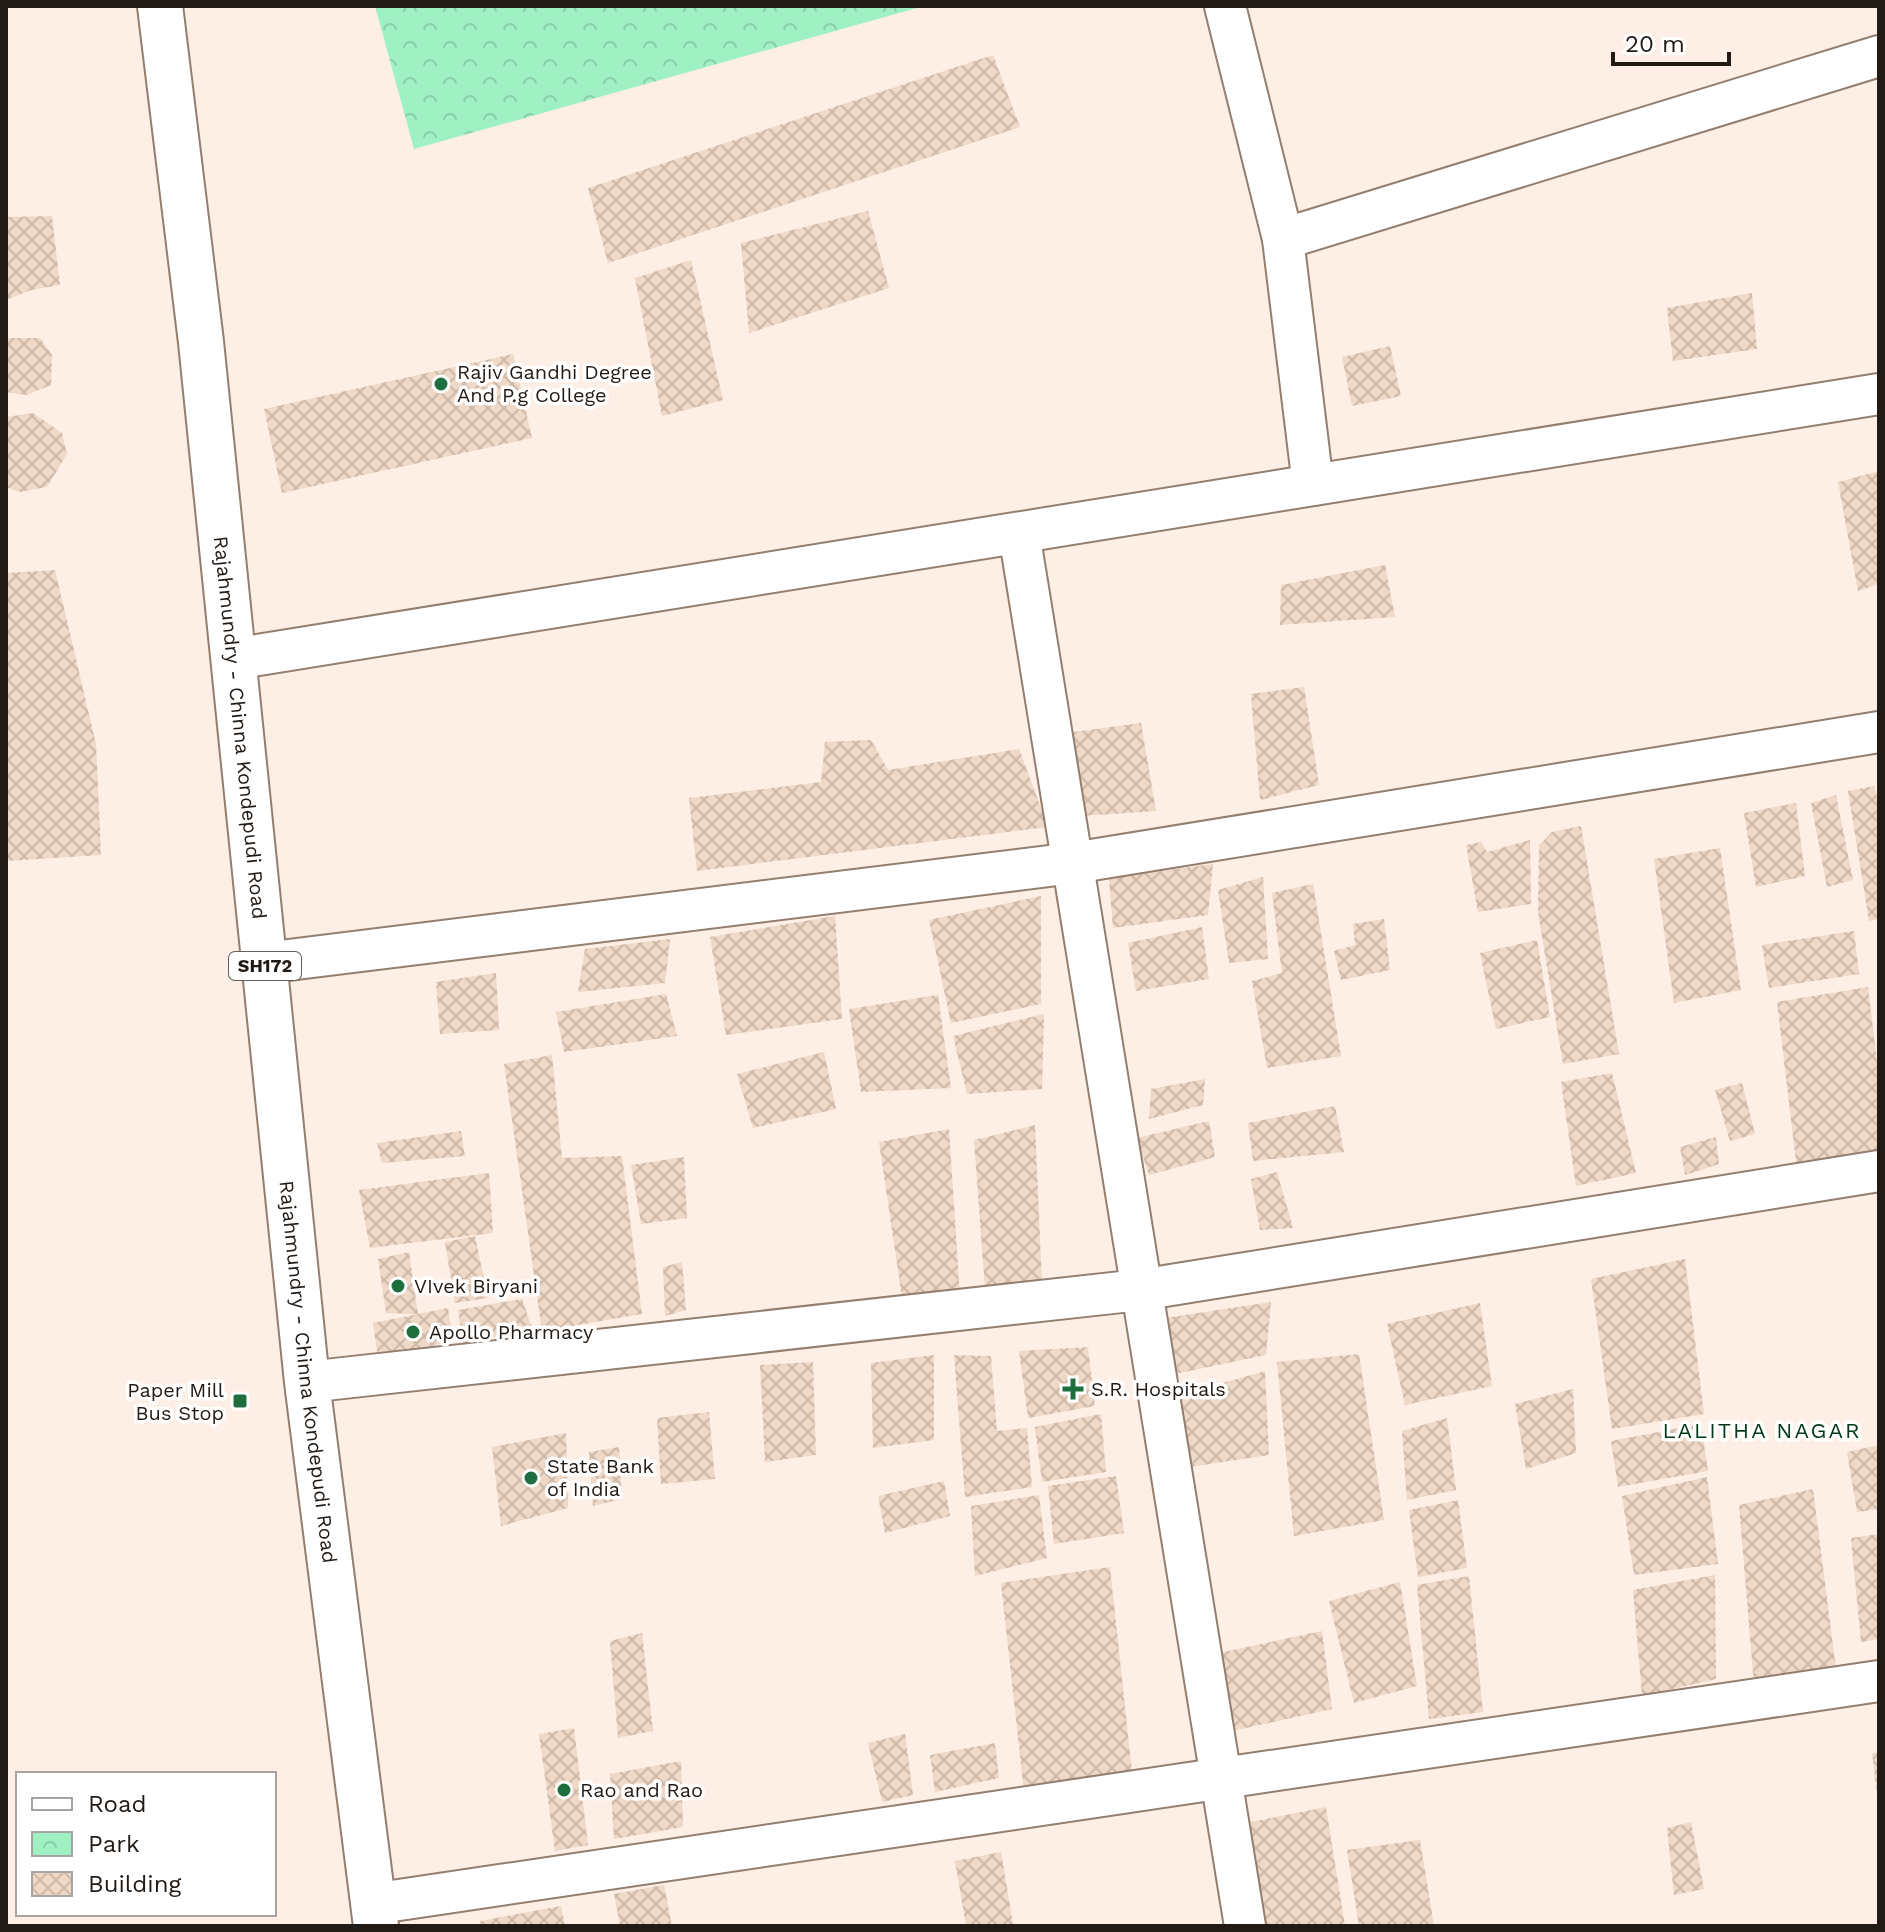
<svg xmlns="http://www.w3.org/2000/svg" width="1885" height="1932" font-family="'Work Sans',sans-serif">
	<defs>
		<pattern id="park-crowns" width="20" height="18" patternUnits="userSpaceOnUse" patternTransform="scale(2)"><rect width="20" height="18" fill="#9ff1c3"/><path d="M2 6a3 3 0 1 1 6 0M12 15a3 3 0 1 1 6 0" fill="none" stroke="#89cea7"/></pattern>
		<pattern id="building-cross-hatch" width="8" height="8" patternUnits="userSpaceOnUse" patternTransform="scale(2)"><rect width="8" height="8" fill="#efd8c6"/><path d="M0 0l8 8M0 8l8-8" fill="none" stroke="#cdb9a9"/></pattern>
	</defs>
	<rect width="100%" height="100%" fill="#fdefe5"/>
	<polygon fill="url(#park-crowns)" points="375,6 924,6 414,149"/>
	<g fill="url(#building-cross-hatch)">
		<polygon points="993,55 1020,127 608,263 588,188"/>
		<polygon points="868,211 889,288 749,333 741,243"/>
		<polygon points="52,216 60,285 31,290 6,300 6,217"/>
		<polygon points="691,260 723,400 662,416 635,278"/>
		<polygon points="1752,293 1757,349 1673,361 1667,308"/>
		<polygon points="6,338 40,338 52,355 51,385 26,395 6,392"/>
		<polygon points="1390,346 1401,396 1352,406 1342,357"/>
		<polygon points="513,354 532,438 282,493 264,409"/>
		<polygon points="33,413 62,433 67,454 47,487 20,492 6,487 6,417"/>
		<polygon points="1879,471 1879,584 1858,591 1838,482"/>
		<polygon points="1385,565 1395,617 1280,625 1281,585"/>
		<polygon points="55,570 96,744 101,855 6,861 6,573"/>
		<polygon points="1304,687 1319,785 1260,800 1251,694"/>
		<polygon points="1141,723 1156,811 1081,816 1066,733"/>
		<polygon points="871,740 888,770 1019,749 1048,827 697,871 689,798 821,782 825,742"/>
		<polygon points="1874,786 1879,803 1879,919 1869,921 1848,791"/>
		<polygon points="1836,795 1853,880 1827,887 1811,803"/>
		<polygon points="1796,803 1805,876 1756,887 1744,813"/>
		<polygon points="1581,826 1619,1054 1563,1064 1538,912 1539,846 1552,832"/>
		<polygon points="1530,840 1531,904 1478,912 1466,845 1481,842 1487,852"/>
		<polygon points="1720,848 1741,990 1674,1003 1654,859"/>
		<polygon points="1213,864 1208,915 1113,928 1109,878"/>
		<polygon points="1263,877 1268,959 1229,963 1218,890"/>
		<polygon points="1313,884 1341,1056 1267,1068 1252,981 1282,973 1272,893"/>
		<polygon points="1041,896 1041,1004 951,1023 929,920"/>
		<polygon points="835,916 842,1019 726,1035 710,937"/>
		<polygon points="1384,919 1390,970 1341,980 1334,951 1355,945 1353,924"/>
		<polygon points="1202,927 1209,979 1136,991 1128,943"/>
		<polygon points="1854,931 1859,974 1769,988 1762,945"/>
		<polygon points="670,939 665,983 578,992 585,949"/>
		<polygon points="1537,940 1550,1017 1496,1029 1480,953"/>
		<polygon points="496,973 499,1030 440,1034 436,982"/>
		<polygon points="1868,987 1879,1078 1879,1154 1797,1170 1777,1002"/>
		<polygon points="666,994 677,1036 564,1052 556,1012"/>
		<polygon points="938,995 951,1088 861,1092 849,1009"/>
		<polygon points="1044,1014 1042,1089 967,1094 953,1036"/>
		<polygon points="824,1052 836,1109 753,1128 737,1074"/>
		<polygon points="552,1055 562,1158 622,1156 642,1314 542,1331 504,1064"/>
		<polygon points="1612,1073 1636,1173 1576,1186 1561,1082"/>
		<polygon points="1205,1079 1203,1105 1149,1119 1151,1089"/>
		<polygon points="1742,1083 1755,1134 1730,1141 1715,1090"/>
		<polygon points="1335,1106 1344,1152 1253,1161 1248,1123"/>
		<polygon points="1209,1121 1215,1157 1149,1175 1137,1138"/>
		<polygon points="1035,1125 1042,1283 985,1289 974,1140"/>
		<polygon points="949,1129 960,1297 904,1311 879,1142"/>
		<polygon points="461,1131 465,1156 382,1163 377,1143"/>
		<polygon points="1716,1137 1719,1164 1685,1175 1680,1147"/>
		<polygon points="684,1157 687,1218 641,1224 631,1165"/>
		<polygon points="1277,1172 1293,1228 1260,1230 1251,1179"/>
		<polygon points="489,1173 493,1233 370,1248 359,1190"/>
		<polygon points="475,1236 488,1298 455,1303 445,1242"/>
		<polygon points="409,1252 418,1314 386,1313 378,1259"/>
		<polygon points="1685,1259 1704,1414 1612,1429 1591,1279"/>
		<polygon points="682,1262 686,1310 665,1316 663,1267"/>
		<polygon points="522,1299 532,1328 463,1344 458,1310"/>
		<polygon points="1271,1302 1266,1355 1165,1376 1165,1318"/>
		<polygon points="1480,1303 1492,1386 1405,1405 1387,1324"/>
		<polygon points="448,1308 453,1341 378,1358 373,1323"/>
		<polygon points="1088,1347 1095,1406 1028,1418 1019,1351"/>
		<polygon points="1359,1354 1384,1520 1294,1536 1277,1362"/>
		<polygon points="934,1355 934,1440 873,1448 871,1363"/>
		<polygon points="954,1355 991,1356 997,1431 1027,1428 1032,1487 965,1497"/>
		<polygon points="813,1362 816,1455 765,1462 760,1365"/>
		<polygon points="1265,1371 1269,1455 1183,1468 1170,1398"/>
		<polygon points="1573,1389 1576,1453 1526,1469 1515,1404"/>
		<polygon points="709,1412 715,1479 661,1484 657,1418"/>
		<polygon points="1101,1414 1106,1472 1042,1482 1035,1427"/>
		<polygon points="1447,1418 1456,1490 1407,1500 1402,1431"/>
		<polygon points="1701,1424 1708,1471 1618,1487 1611,1441"/>
		<polygon points="566,1433 568,1508 501,1526 492,1447"/>
		<polygon points="1879,1445 1879,1509 1857,1512 1847,1452"/>
		<polygon points="619,1447 622,1499 593,1506 589,1452"/>
		<polygon points="1116,1476 1124,1533 1054,1544 1048,1486"/>
		<polygon points="1707,1477 1718,1564 1634,1575 1622,1496"/>
		<polygon points="944,1481 950,1516 885,1533 878,1496"/>
		<polygon points="1813,1489 1836,1669 1754,1685 1739,1505"/>
		<polygon points="1039,1495 1047,1558 975,1576 971,1506"/>
		<polygon points="1458,1500 1467,1568 1418,1577 1409,1510"/>
		<polygon points="1879,1534 1879,1639 1861,1642 1851,1538"/>
		<polygon points="1110,1567 1132,1772 1024,1792 1001,1583"/>
		<polygon points="1715,1575 1716,1679 1642,1696 1633,1590"/>
		<polygon points="1469,1576 1483,1712 1429,1719 1417,1585"/>
		<polygon points="1400,1582 1417,1686 1354,1703 1329,1601"/>
		<polygon points="1322,1631 1332,1709 1232,1731 1219,1653"/>
		<polygon points="642,1633 653,1731 618,1738 610,1641"/>
		<polygon points="574,1728 588,1845 555,1851 539,1734"/>
		<polygon points="905,1734 913,1795 882,1802 868,1743"/>
		<polygon points="995,1743 999,1778 935,1792 930,1755"/>
		<polygon points="1879,1752 1879,1794 1877,1794 1872,1753"/>
		<polygon points="681,1761 683,1827 614,1839 610,1774"/>
		<polygon points="1326,1807 1345,1926 1258,1926 1246,1823"/>
		<polygon points="1691,1822 1704,1889 1674,1895 1667,1828"/>
		<polygon points="1420,1840 1434,1926 1359,1926 1347,1850"/>
		<polygon points="1001,1852 1013,1924 966,1926 955,1861"/>
		<polygon points="664,1885 672,1926 620,1926 614,1894"/>
		<polygon points="561,1906 565,1926 480,1926 480,1921"/>
	</g>
	<g fill="none" stroke-linecap="round" stroke-linejoin="round">
		<g stroke="#937e6f" stroke-width="44">
			<g id="minor">
				<polyline points="1225,6 1283,239 1313,485"/>
				<polyline points="1283,239 1879,56"/>
				<polyline points="1019,533 1245,1926"/>
				<polyline points="233,659 1879,394"/>
				<polyline points="264,963 1073,863 1879,732"/>
				<polyline points="307,1382 1140,1290 1879,1171"/>
				<polyline points="372,1904 1879,1681"/>
			</g>
		</g>
		<g stroke="#937e6f" stroke-width="48">
			<g id="major">
				<path id="s1" d="M 160,6 L 201,342 L 307,1382 L 376,1926"/>
			</g>
		</g>
		<use href="#minor" stroke="#fff" stroke-width="40"/>
		<use href="#major" stroke="#fff" stroke-width="44"/>
	</g>
	<g fill="#1f6e3e" stroke="#fff" stroke-width="3">
		<circle cx="441" cy="384" r="8"/>
		<circle cx="398" cy="1286" r="8"/>
		<circle cx="413" cy="1332" r="8"/>
		<path d="M1069 1377h8v8h8v8h-8v8h-8v-8h-8v-8h8z"/>
		<rect x="232" y="1393" width="16" height="16" rx="4"/>
		<circle cx="531" cy="1478" r="8"/>
		<circle cx="564" cy="1790" r="8"/>
	</g>
	<g text-anchor="middle" stroke-width="7" stroke-linejoin="round" paint-order="stroke">
		<rect fill="#fff" stroke="#645f5a" stroke-width="2" x="229" y="952" width="72" height="28" rx="6"/>
		<g font-size="18" font-weight="bold" fill="#221a14">
			<text x="265" y="972">SH172</text>
		</g>
		<g font-size="20" fill="#221a14" stroke="#fff" text-anchor="start">
			<text x="457" y="379">Rajiv Gandhi Degree<tspan x="457" dy="23">And P.g College</tspan></text>
			<text x="414" y="1293">VIvek Biryani</text>
			<text x="429" y="1339">Apollo Pharmacy</text>
			<text x="1091" y="1396">S.R. Hospitals</text>
			<text x="224" y="1397" text-anchor="end">Paper Mill<tspan x="224" dy="23">Bus Stop</tspan></text>
			<text x="547" y="1473">State Bank<tspan x="547" dy="23">of India</tspan></text>
			<text x="580" y="1797">Rao and Rao</text>
		</g>
		<g font-size="20" fill="#221a14" stroke="#fff">
			<text dy="7" stroke="none"><textPath href="#s1" startOffset="726">Rajahmundry - Chinna Kondepudi Road</textPath></text>
			<text dy="7" stroke="none"><textPath href="#s1" startOffset="1374">Rajahmundry - Chinna Kondepudi Road</textPath></text>
		</g>
		<g font-size="22" letter-spacing="2" fill="#003818" stroke="#fff">
			<text x="1762" y="1438">LALITHA NAGAR</text>
		</g>
	</g>
	<rect width="1885" height="1932" fill="none" stroke="#221a14" stroke-width="16"/>
	<rect x="16" y="1772" width="260" height="144" fill="#ffffff" stroke="#a7a3a1" stroke-width="2"/>
	<rect x="32" y="1798" width="40" height="12" fill="#ffffff" stroke="#a7a3a1" stroke-width="2"/>
	<text x="88" y="1812" font-size="24" fill="#221a14">Road</text>
	<rect x="32" y="1832" width="40" height="24" fill="url(#park-crowns)" stroke="#a7a3a1" stroke-width="2"/>
	<text x="88" y="1852" font-size="24" fill="#221a14">Park</text>
	<rect x="32" y="1872" width="40" height="24" fill="url(#building-cross-hatch)" stroke="#a7a3a1" stroke-width="2"/>
	<text x="88" y="1892" font-size="24" fill="#221a14">Building</text>
	<path d="M1613 52v12h116v-12" fill="none" stroke="#221a14" stroke-width="4"/>
	<text x="1625" y="52" font-size="24" fill="#221a14" stroke="#ffffff" stroke-width="6" paint-order="stroke">20 m</text>
</svg>
